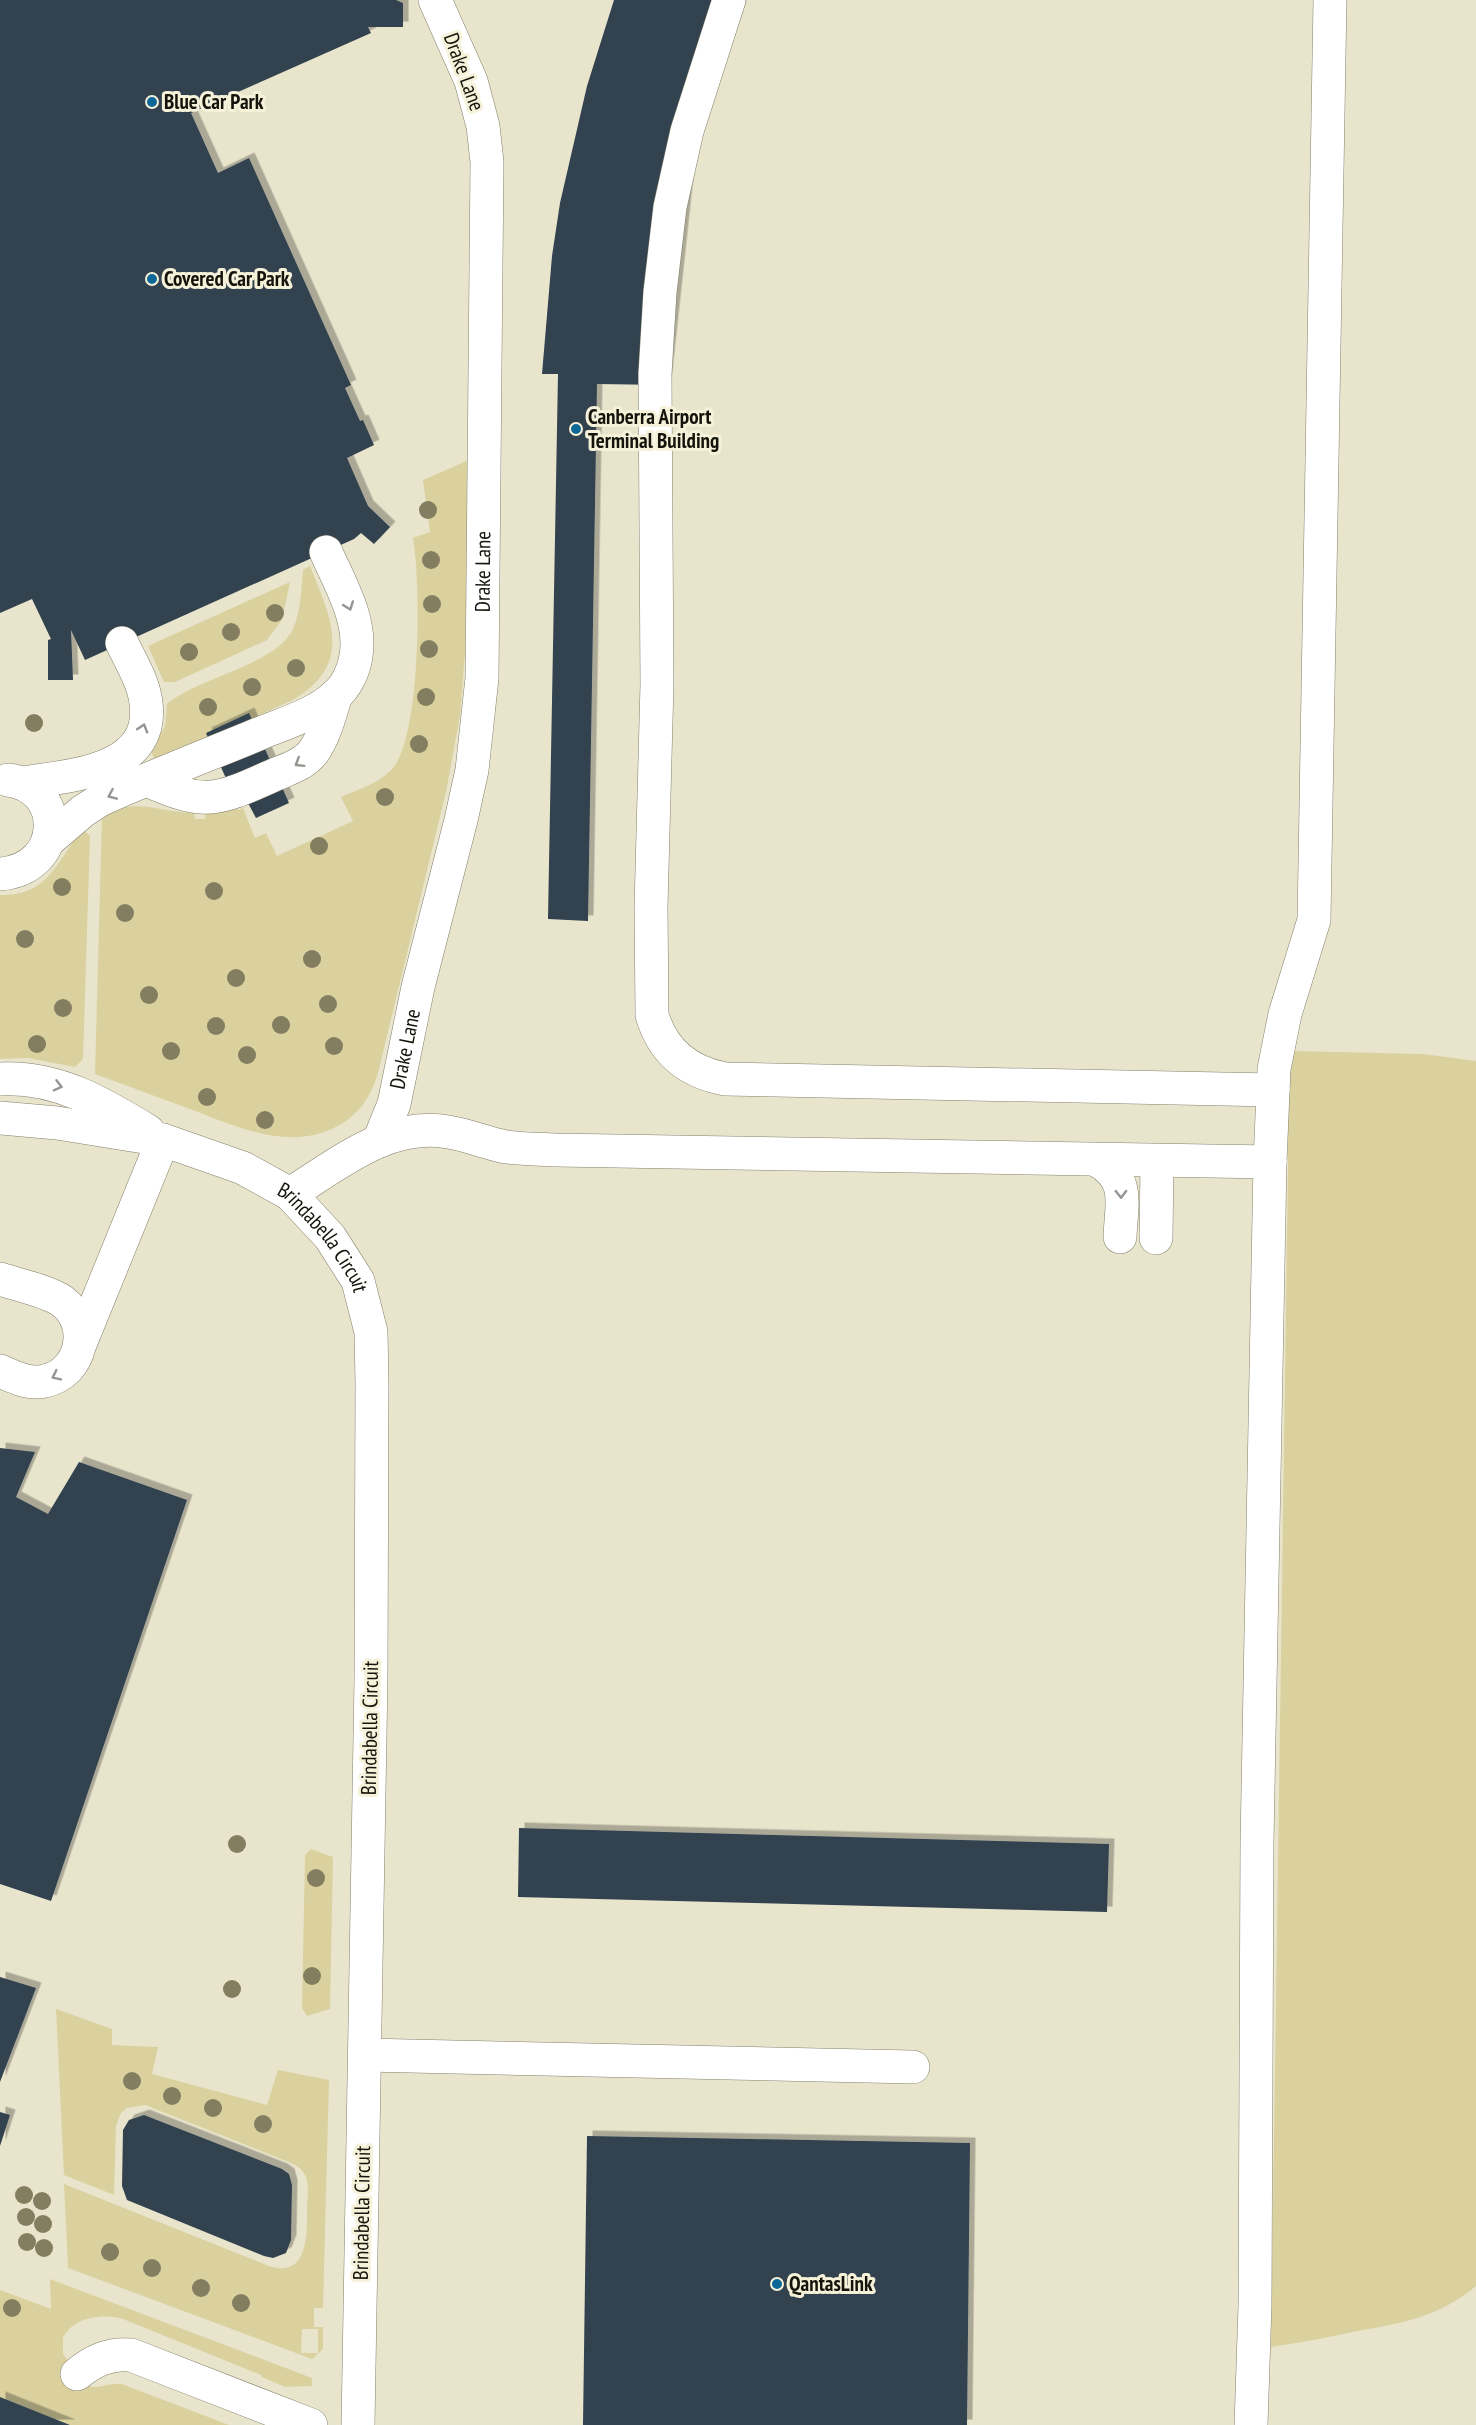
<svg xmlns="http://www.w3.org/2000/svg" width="1476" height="2425" font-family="'PT Sans Narrow',sans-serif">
	<defs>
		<filter id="shadow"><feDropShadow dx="5.5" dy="-5.5" stdDeviation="0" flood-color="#0004"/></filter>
	</defs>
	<rect width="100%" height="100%" fill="#e9e5cd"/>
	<g fill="#dad19f" fill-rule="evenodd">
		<path d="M 469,460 L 465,652 L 460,716 L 446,792 L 378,1073 C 372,1093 363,1109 346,1121 C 296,1155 240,1128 190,1109 C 158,1097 127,1086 95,1074 L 102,815 C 137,797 159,812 194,813 L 195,819 L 205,819 L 206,812 L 236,804 L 238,810 L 243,808 L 255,838 L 266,833 L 277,856 L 353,821 L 341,797 C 359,789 380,783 393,768 C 421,734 421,583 413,538 L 430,532 L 423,480 Z"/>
		<path d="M 310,566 C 332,620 354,665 291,701 L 155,761 L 151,751 L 165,726 L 167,704 C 199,677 276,665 293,629 C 301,611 301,590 303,570 Z"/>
		<polygon points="290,582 282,620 267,640 175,682 164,682 148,646"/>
		<path d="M 82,829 L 90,836 L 83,1059 L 75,1067 L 28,1058 L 0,1059 L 0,895 C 49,896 57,861 82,829 Z"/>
		<path d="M 1293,1051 L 1423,1054 L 1476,1061 L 1476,2286 C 1438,2318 1401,2323 1353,2332 C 1326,2338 1299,2343 1271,2347 L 1288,1168 L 1285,1059 Z"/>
		<polygon points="311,1849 333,1857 330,2009 307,2016 302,2008 305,1855"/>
		<path d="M 56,2009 L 112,2029 L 112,2045 L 158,2047 L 152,2074 L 267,2105 L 278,2070 L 329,2080 L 323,2308 L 314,2308 L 314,2327 L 323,2327 L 323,2349 L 312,2359 L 68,2268 L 64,2184 L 269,2266 C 309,2279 307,2233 307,2208 C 307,2198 310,2184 305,2175 C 302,2169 297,2166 291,2163 L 145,2105 L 127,2108 L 121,2113 L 116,2126 L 114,2195 L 64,2175 ZM 302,2329 L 318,2329 L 318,2353 L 301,2353 Z"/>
		<path d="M 50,2279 L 312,2378 L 312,2386 L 285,2387 L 262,2377 L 261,2375 L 123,2319 C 104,2313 72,2317 63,2338 L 63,2354 L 88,2386 C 100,2389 110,2382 122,2384 L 229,2425 L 70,2425 L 0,2397 L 0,2290 L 51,2309 Z"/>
	</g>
	<g fill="#31424f" filter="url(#shadow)">
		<polygon points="0,0 396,0 403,3 403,27 368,27 371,33 191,113 218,173 249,158 351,385 345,388 360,421 363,420 374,445 347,458 368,506 390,527 374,544 361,533 354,539 85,660 71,630 73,680 48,680 48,640 51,639 32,599 0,613"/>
		<polygon points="614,0 743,0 692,146 666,385 597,384 588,921 548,919 558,374 542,374 552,256 560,203 587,86"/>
		<polygon points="249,713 289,803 256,818 248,803 239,808 206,733"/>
		<polygon points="0,1448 35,1452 16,1497 48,1514 79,1462 187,1500 51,1901 0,1884"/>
		<polygon points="519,1828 1109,1844 1107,1912 518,1897"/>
		<polygon points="0,1977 36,1988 0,2082"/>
		<polygon points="0,2112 10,2115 0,2146"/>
		<polygon points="144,2115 282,2169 289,2174 292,2185 291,2240 286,2253 273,2258 264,2256 127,2200 122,2186 123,2130 129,2120"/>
		<polygon points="587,2136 970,2143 967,2425 583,2425"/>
		<polygon points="0,2397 70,2425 0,2425"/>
	</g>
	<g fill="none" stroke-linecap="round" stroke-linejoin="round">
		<g stroke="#84806b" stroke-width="34">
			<g id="minor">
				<path d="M 729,0 L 687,131 L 670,207 L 660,292 L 655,374 L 657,684 L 651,907 L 652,1015 C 663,1052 688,1072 725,1079 L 1273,1090"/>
				<path d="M 147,780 C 206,807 218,800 274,775 C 288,769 305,764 314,751 C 325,735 330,714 336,695"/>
				<path d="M 21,783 C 68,776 155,772 146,703 C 144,683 131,662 122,643"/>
				<path d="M 49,840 L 83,811 L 100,800 C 153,776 208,755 261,733 C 285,723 316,714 335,696 C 346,687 354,671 356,656 C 362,620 340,584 326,552"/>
				<path d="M 0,874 C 65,869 66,787 8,780"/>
				<path d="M 0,1079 C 57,1076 102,1103 148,1131"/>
				<path id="s1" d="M 0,1118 L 57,1123 L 163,1140 L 243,1168 L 290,1194 L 330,1237 L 358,1281 L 371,1332 L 372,1383 L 371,1679 L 358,2425"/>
				<path id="s2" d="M 379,1141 L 394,1104 L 418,987 L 461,820 L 472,770 L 482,678 L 487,162 L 483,126 L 471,81 L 435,0"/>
				<path d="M 1098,1161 C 1131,1180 1121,1205 1120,1237"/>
				<path d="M 290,1194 C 337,1165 389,1121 448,1132 C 468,1135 486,1143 506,1147 C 522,1149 539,1149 556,1150 L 1270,1162"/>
				<polyline points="1156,1238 1157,1162"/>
				<path d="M 0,1279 C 18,1285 47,1291 62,1301 C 93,1324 82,1373 45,1381 C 29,1385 14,1377 0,1371"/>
				<polyline points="80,1344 163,1140"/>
				<polyline points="365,2055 913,2067"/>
				<path d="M 77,2374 C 93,2361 109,2353 131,2355 L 311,2425"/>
				<polyline points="1251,2425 1255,2305 1257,1843 1270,1162 1274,1069 1285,1014 1314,920 1330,0"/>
			</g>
		</g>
		<use href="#minor" stroke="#fff" stroke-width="33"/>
	</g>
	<g fill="#837e60">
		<circle cx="428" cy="510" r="9"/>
		<circle cx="431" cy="560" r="9"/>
		<circle cx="432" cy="604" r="9"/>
		<circle cx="275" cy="613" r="9"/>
		<circle cx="231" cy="632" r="9"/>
		<circle cx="429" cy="649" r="9"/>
		<circle cx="189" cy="652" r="9"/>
		<circle cx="296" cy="668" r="9"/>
		<circle cx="252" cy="687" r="9"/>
		<circle cx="426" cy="697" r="9"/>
		<circle cx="208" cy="707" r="9"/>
		<circle cx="34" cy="723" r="9"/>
		<circle cx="419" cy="744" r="9"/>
		<circle cx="385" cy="797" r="9"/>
		<circle cx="319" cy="846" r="9"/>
		<circle cx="62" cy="887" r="9"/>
		<circle cx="214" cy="891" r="9"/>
		<circle cx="125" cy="913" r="9"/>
		<circle cx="25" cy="939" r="9"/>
		<circle cx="312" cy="959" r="9"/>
		<circle cx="236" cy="978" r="9"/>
		<circle cx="149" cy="995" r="9"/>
		<circle cx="328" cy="1004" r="9"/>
		<circle cx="63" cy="1008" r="9"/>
		<circle cx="281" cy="1025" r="9"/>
		<circle cx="216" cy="1026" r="9"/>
		<circle cx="37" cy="1044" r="9"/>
		<circle cx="334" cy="1046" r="9"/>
		<circle cx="171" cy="1051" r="9"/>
		<circle cx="247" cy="1055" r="9"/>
		<circle cx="207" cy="1097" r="9"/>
		<circle cx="265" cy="1120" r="9"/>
		<circle cx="237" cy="1844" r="9"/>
		<circle cx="316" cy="1878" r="9"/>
		<circle cx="312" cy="1976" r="9"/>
		<circle cx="232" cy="1989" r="9"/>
		<circle cx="132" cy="2081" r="9"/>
		<circle cx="172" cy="2096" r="9"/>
		<circle cx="213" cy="2108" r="9"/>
		<circle cx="263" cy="2124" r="9"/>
		<circle cx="24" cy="2195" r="9"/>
		<circle cx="42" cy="2201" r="9"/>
		<circle cx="26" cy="2217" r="9"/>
		<circle cx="43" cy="2224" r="9"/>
		<circle cx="27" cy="2242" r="9"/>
		<circle cx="44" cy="2248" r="9"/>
		<circle cx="110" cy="2252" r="9"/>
		<circle cx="152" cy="2268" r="9"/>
		<circle cx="201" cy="2288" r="9"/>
		<circle cx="241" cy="2303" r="9"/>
		<circle cx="12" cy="2308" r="9"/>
	</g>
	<defs><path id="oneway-chevron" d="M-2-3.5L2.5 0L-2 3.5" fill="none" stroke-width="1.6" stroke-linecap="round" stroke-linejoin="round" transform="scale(1.5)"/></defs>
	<g stroke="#969592">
		<use href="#oneway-chevron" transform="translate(349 606) rotate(70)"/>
		<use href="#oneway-chevron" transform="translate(143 728) rotate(-73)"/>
		<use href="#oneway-chevron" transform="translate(299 763) rotate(148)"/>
		<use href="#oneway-chevron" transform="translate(112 795) rotate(157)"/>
		<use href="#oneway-chevron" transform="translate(58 1086) rotate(15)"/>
		<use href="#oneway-chevron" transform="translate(1121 1194) rotate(89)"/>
		<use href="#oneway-chevron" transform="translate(56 1376) rotate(154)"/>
	</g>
	<g fill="#0d6898" stroke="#f6f2da" stroke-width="2">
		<circle cx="152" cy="102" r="6"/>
		<circle cx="152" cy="279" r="6"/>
		<circle cx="576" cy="429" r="6"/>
		<circle cx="777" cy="2284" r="6"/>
	</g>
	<g text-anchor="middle" stroke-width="6" stroke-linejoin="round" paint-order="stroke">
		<g font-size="21" fill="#15140c" stroke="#f6f2da">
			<text transform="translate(464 72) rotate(70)" y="7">Drake Lane</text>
			<text dy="7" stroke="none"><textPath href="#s2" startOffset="582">Drake Lane</textPath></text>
			<text dy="7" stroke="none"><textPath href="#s2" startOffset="96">Drake Lane</textPath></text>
			<text dy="7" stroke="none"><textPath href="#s1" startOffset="358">Brindabella Circuit</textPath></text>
			<text transform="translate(370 1728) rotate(-89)" y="7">Brindabella Circuit</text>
			<text transform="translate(362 2213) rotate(-89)" y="7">Brindabella Circuit</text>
		</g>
		<g font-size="21" font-weight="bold" fill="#15140c" stroke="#f6f2da" text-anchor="start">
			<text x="164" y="109">Blue Car Park</text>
			<text x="164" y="286">Covered Car Park</text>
			<text x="588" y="424">Canberra Airport<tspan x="588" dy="24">Terminal Building</tspan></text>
			<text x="789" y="2291">QantasLink</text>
		</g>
	</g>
</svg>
